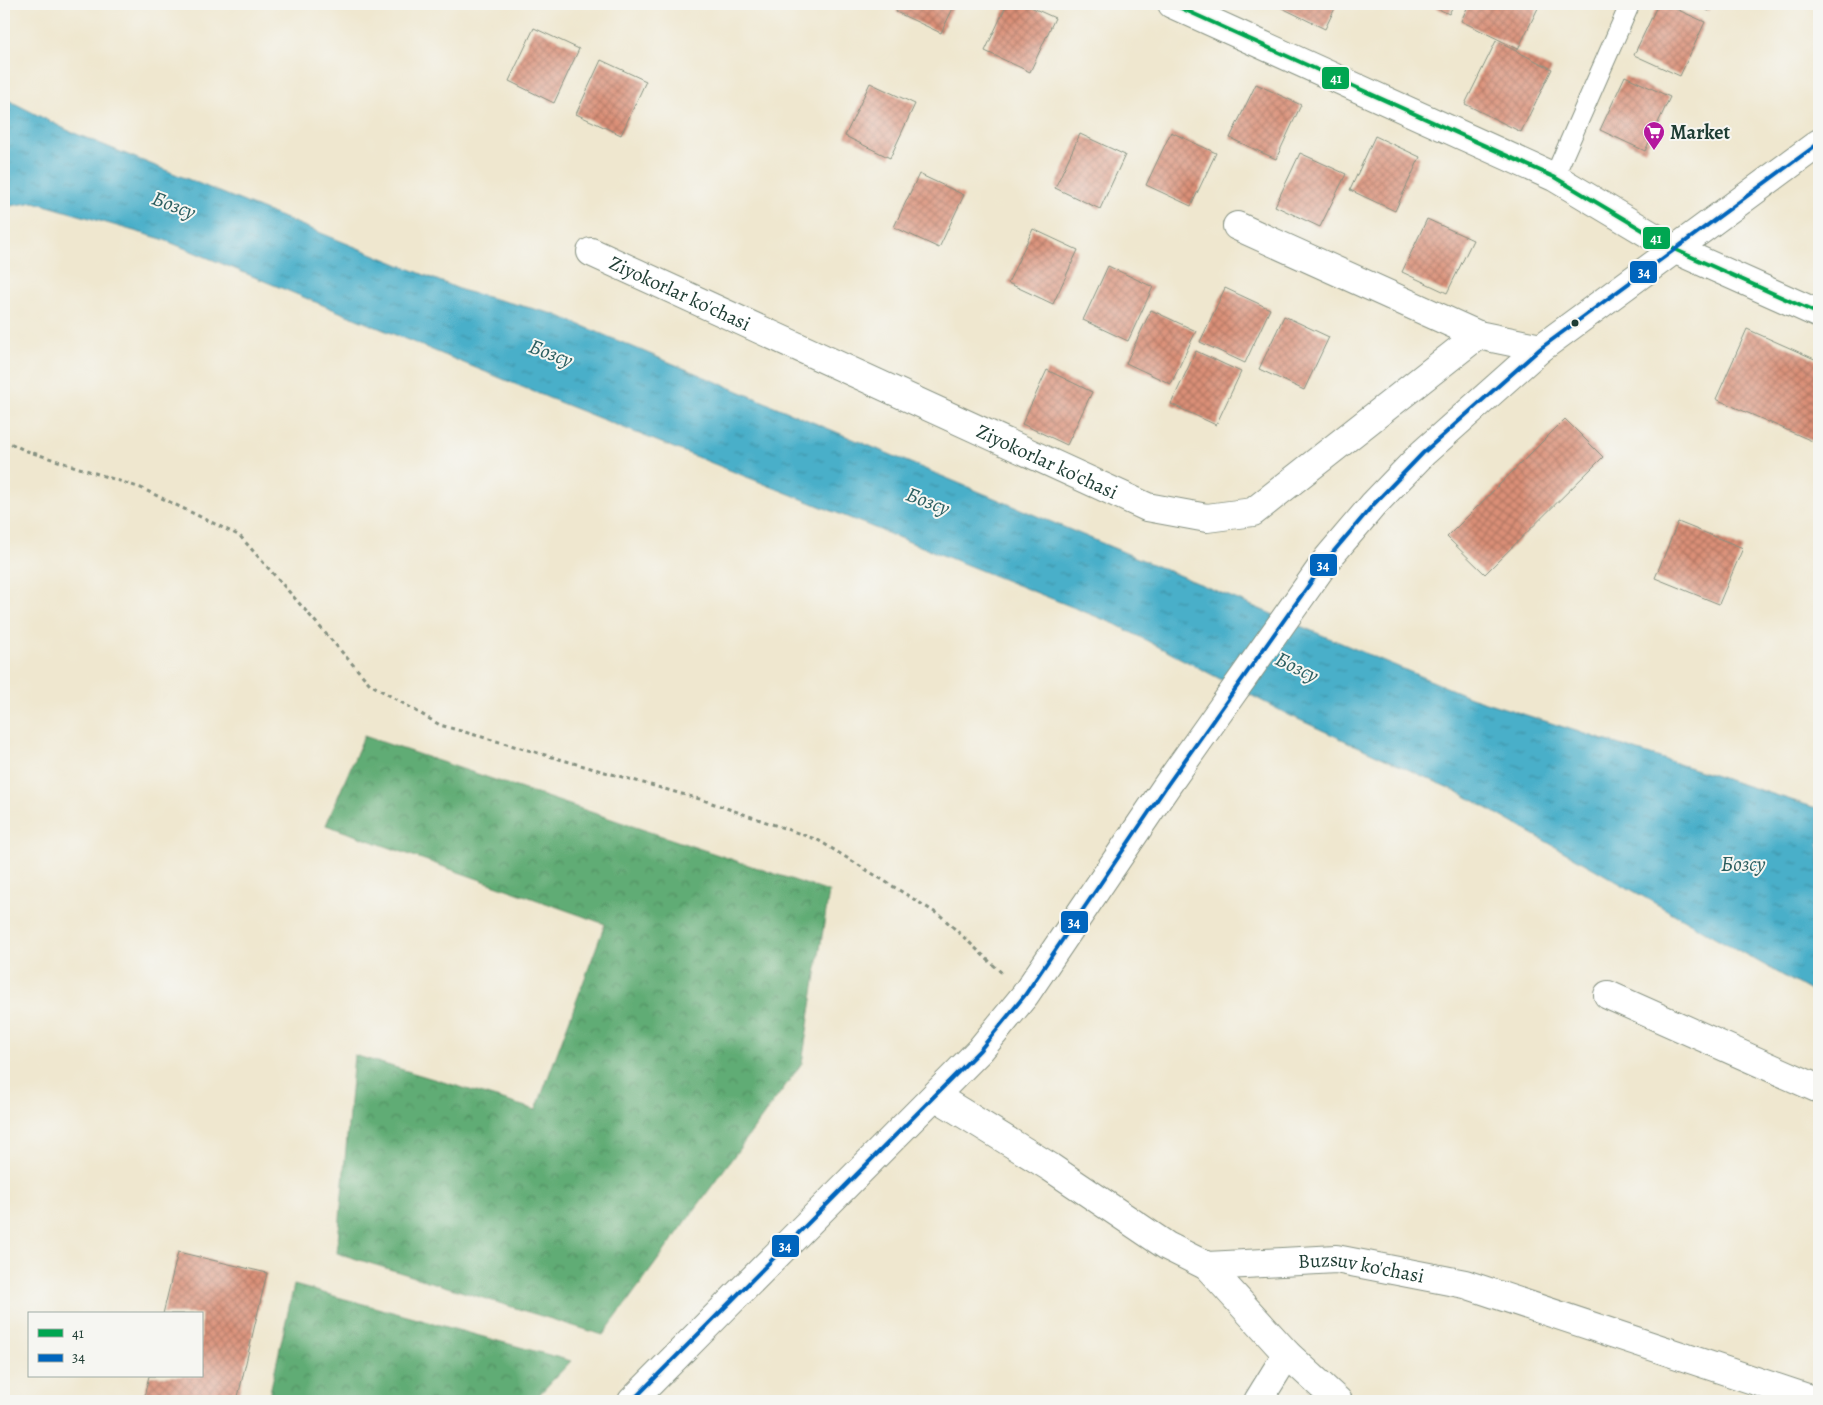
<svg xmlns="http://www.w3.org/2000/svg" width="1823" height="1405" font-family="Alegreya,serif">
	<defs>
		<pattern id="forest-crowns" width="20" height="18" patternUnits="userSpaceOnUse" patternTransform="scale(1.25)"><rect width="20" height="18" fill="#61ac75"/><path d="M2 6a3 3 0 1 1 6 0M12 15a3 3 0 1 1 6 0" fill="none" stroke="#4f8d61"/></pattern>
		<pattern id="water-ripples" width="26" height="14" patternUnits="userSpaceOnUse" patternTransform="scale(1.25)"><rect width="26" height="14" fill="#4aafc9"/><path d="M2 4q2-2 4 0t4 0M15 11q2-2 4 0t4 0" fill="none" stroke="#3d90a4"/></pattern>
		<pattern id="building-cross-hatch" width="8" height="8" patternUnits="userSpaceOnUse" patternTransform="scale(1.25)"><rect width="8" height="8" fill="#da8f77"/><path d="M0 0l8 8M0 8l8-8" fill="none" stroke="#b07662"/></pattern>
	</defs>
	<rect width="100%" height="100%" fill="#f6f6f2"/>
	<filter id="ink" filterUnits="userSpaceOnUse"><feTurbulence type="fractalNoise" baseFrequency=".02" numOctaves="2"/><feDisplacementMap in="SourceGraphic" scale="10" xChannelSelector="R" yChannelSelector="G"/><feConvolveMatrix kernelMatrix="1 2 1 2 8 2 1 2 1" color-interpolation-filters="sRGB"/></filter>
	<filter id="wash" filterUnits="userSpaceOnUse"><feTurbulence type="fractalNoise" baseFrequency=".0096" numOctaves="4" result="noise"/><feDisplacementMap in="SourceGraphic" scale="20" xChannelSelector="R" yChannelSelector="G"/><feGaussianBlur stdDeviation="1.12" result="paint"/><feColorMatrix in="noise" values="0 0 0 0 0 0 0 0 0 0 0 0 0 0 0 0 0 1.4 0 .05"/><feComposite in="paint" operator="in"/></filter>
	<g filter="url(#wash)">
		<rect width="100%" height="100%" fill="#efe7cf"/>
		<g fill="url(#forest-crowns)" stroke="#407454">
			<polygon points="364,736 829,892 802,1063 603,1335 337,1253 354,1055 536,1110 605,924 326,825"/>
			<polygon points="294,1285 571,1361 533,1401 268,1401"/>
		</g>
		<polygon fill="url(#water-ripples)" stroke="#34767e" points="4,98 69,131 464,291 554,314 1470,697 1819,809 1819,996 1462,794 1289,715 1115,624 549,398 162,239 34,202 4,207"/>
		<g id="blocks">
			<g fill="url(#building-cross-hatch)">
				<polygon points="900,4 955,4 941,33 896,12"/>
				<polygon points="1007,4 1024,4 1055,18 1030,72 985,51"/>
				<polygon points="1274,4 1337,4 1325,29"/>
				<polygon points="1428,4 1454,4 1449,14"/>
				<polygon points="1469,4 1540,4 1518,49 1461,21"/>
				<polygon points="1658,4 1665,4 1705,22 1680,76 1634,55"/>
				<polygon points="1693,4 1712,4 1709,11"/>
				<polygon points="534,28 579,49 554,103 509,81"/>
				<polygon points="1496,41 1552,69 1521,132 1465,104"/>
				<polygon points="601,60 646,81 621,135 576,114"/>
				<polygon points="1625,76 1670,97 1645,151 1600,130"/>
				<polygon points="870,83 915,104 890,158 845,136"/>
				<polygon points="1256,84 1301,105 1276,159 1230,138"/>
				<polygon points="1171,132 1216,153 1191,206 1146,185"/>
				<polygon points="1080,134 1125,155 1100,209 1055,188"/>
				<polygon points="1375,136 1420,157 1395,211 1350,190"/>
				<polygon points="1300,153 1346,174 1320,227 1275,206"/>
				<polygon points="919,174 964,195 939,248 894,227"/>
				<polygon points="1427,219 1473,240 1447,293 1402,272"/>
				<polygon points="1033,229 1078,250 1053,304 1008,283"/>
				<polygon points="1108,266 1153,287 1128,341 1083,320"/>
				<polygon points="1225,288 1270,309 1245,363 1200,342"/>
				<polygon points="1151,310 1196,331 1171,384 1126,363"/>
				<polygon points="1284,316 1329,337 1304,390 1259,369"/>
				<polygon points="1747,329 1819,361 1819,444 1716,399"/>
				<polygon points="1196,351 1241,372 1216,425 1171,404"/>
				<polygon points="1047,370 1092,392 1067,445 1022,424"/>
				<polygon points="1565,419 1603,457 1485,574 1447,537"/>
				<polygon points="1678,522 1743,548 1719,604 1655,578"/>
				<polygon points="178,1252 267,1273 237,1401 143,1401 149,1376 201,1376 201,1314 163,1314"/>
			</g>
		</g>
	</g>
	<g filter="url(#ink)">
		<use href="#blocks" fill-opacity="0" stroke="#879282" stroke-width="1"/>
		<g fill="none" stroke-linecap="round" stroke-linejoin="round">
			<g stroke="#879282" stroke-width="21">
				<polyline id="service" points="1554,177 1630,4"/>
			</g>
			<g stroke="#879282" stroke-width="30">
				<g id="minor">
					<polyline points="1172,4 1554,177 1676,250 1819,314"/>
					<polyline points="1237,226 1478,335 1541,348"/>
					<path id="s1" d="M 591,252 L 1147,507 L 1207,518 L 1253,512 L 1478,335"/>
					<polyline points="1608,995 1819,1089"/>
					<path id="s2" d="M 935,1096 L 1050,1167 L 1167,1246 L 1207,1266 L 1336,1259 L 1465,1284 L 1816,1401"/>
					<polyline points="1207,1266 1287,1354 1338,1401"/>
					<polyline points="1258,1401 1287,1354"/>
				</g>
			</g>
			<g stroke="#879282" stroke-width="30">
				<polyline id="secondary" points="632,1401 980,1050 1025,995 1168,784 1328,558 1373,505 1423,453 1541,348 1819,143"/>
			</g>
			<polyline stroke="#879282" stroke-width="3" stroke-dasharray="4 4" stroke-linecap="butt" points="4,440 24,450 141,488 240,536 370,684 440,725 703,800 818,840 941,916 1003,974"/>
			<use href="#service" stroke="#fff" stroke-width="19"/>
			<use href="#minor" stroke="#fff" stroke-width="28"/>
			<use href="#secondary" stroke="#fff" stroke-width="28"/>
			<g stroke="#f6f6f2" stroke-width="8">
				<polyline id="bus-1" points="1172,4 1554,177 1676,250 1819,314"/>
			</g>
			<g stroke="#f6f6f2" stroke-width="8">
				<polyline id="bus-2" points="632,1401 980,1050 1025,995 1168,784 1328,558 1373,505 1423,453 1541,348 1819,143"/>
			</g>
			<use href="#bus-1" stroke="#00a651" stroke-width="4"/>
			<use href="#bus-2" stroke="#0065bd" stroke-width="4"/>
		</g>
	</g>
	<defs>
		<g id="supermarket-pin" transform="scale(1.125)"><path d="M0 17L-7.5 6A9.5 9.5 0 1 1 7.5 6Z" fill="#b5179e" stroke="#f6f6f2"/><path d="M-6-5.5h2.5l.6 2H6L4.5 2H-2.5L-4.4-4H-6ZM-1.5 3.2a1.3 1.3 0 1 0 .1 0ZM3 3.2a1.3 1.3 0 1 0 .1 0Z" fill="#fff"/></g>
	</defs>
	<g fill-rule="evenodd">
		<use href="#supermarket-pin" x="1654" y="132"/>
	</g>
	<circle fill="#1f3d34" stroke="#f6f6f2" stroke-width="2" cx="1575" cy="323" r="4.5"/>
	<g text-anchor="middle" stroke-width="4" stroke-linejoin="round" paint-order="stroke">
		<g font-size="20" font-weight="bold" fill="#1f3d34" stroke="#f6f6f2" text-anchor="start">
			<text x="1670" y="139">Market</text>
		</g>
		<g font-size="20" fill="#1f3d34" stroke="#f6f6f2">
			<text dy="7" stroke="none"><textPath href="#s1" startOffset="98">Ziyokorlar ko'chasi</textPath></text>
			<text dy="7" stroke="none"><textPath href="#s1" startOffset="502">Ziyokorlar ko'chasi</textPath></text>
			<text dy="7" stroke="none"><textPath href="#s2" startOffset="476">Buzsuv ko'chasi</textPath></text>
		</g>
		<g font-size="21" font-style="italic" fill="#2c5f61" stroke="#f6f6f2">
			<text transform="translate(174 205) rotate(21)" y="7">Бозсу</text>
			<text transform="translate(551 353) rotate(21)" y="7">Бозсу</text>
			<text transform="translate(928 501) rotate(21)" y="7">Бозсу</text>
			<text transform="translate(1297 667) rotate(26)" y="7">Бозсу</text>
			<text x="1743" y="871">Бозсу</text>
		</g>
	</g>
	<g stroke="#f6f6f2" stroke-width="2">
		<rect x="1321" y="66" width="29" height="24" rx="5" fill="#00a651"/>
		<rect x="1642" y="226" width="29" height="24" rx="5" fill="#00a651"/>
		<rect x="1629" y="260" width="29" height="24" rx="5" fill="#0065bd"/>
		<rect x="1309" y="553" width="29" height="24" rx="5" fill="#0065bd"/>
		<rect x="1060" y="910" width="29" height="24" rx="5" fill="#0065bd"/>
		<rect x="771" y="1234" width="29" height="24" rx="5" fill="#0065bd"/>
	</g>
	<g font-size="14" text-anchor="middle" font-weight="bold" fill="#fff">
		<text x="1336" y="83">41</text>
		<text x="1656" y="243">41</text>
		<text x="1644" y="277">34</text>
		<text x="1323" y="570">34</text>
		<text x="1074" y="927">34</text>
		<text x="785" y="1251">34</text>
	</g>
	<rect width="1823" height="1405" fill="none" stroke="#f6f6f2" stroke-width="20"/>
	<rect x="28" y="1312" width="175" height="65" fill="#f6f6f2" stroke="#a0aca6"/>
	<rect x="38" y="1329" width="25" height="8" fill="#00a651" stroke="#a0aca6"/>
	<text x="72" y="1338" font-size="15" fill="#1f3d34">41</text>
	<rect x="38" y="1354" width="25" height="8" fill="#0065bd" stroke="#a0aca6"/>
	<text x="72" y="1362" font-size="15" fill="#1f3d34">34</text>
</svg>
